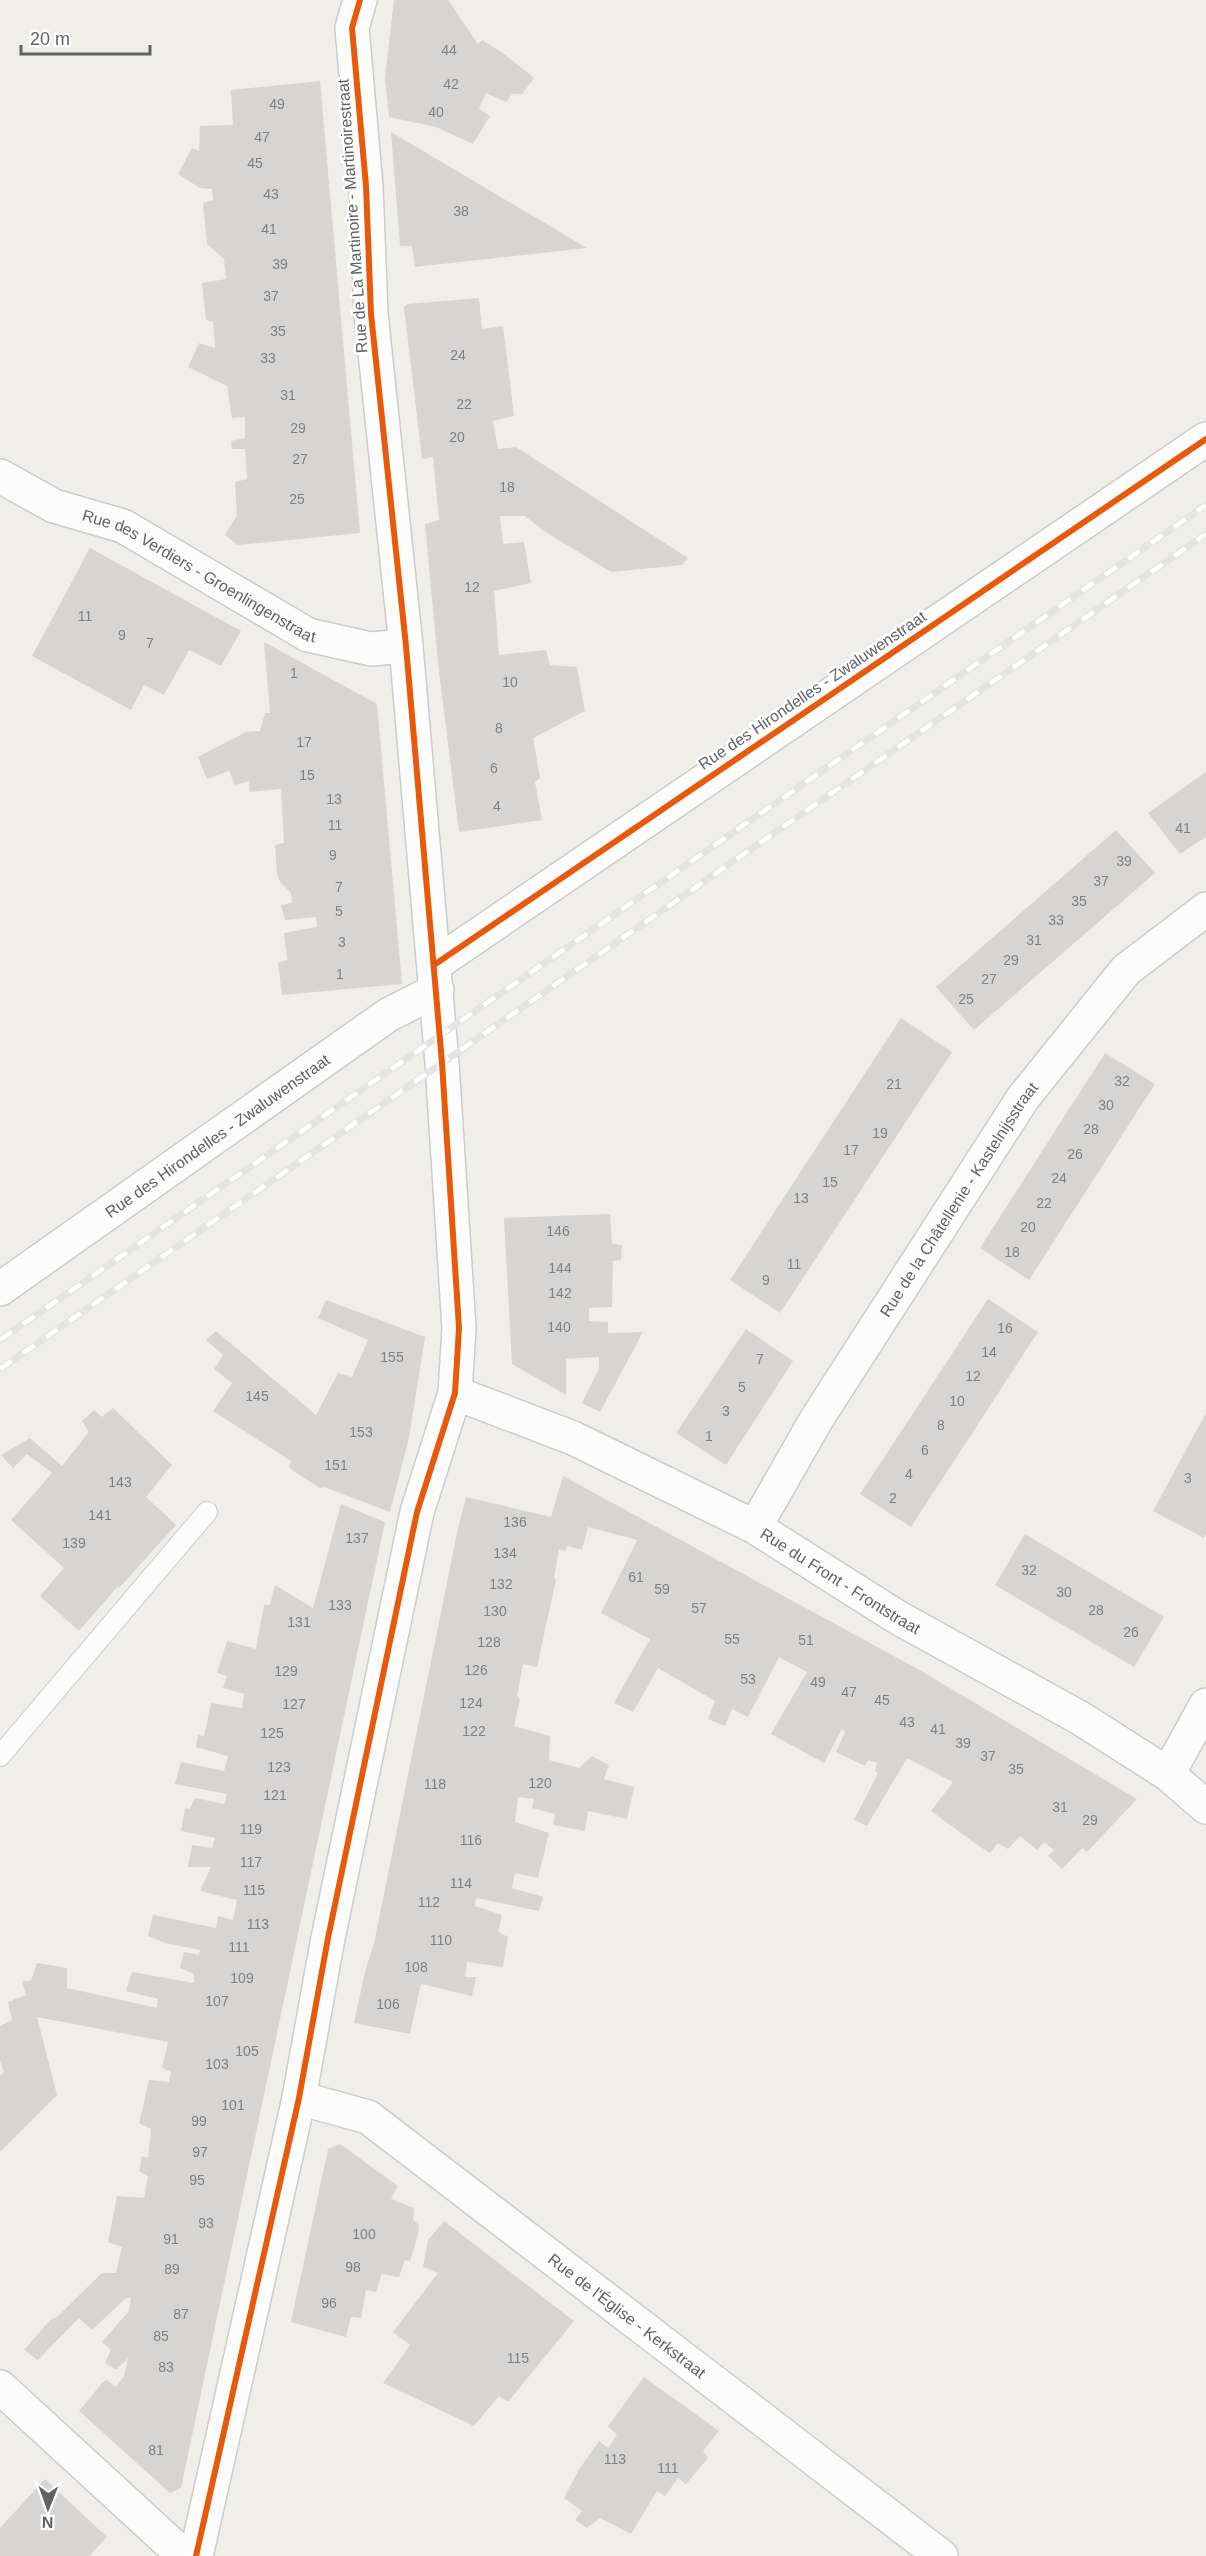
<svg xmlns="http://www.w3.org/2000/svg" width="1206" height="2556" font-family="Arial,sans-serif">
	<rect width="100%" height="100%" fill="#efeeea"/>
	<g fill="#d6d5d3">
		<polygon points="394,0 448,0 478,44 482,40 503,53 534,78 522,94 512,94 506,102 486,93 479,109 490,116 473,144 436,127 389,117 385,78"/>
		<polygon points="320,81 360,533 238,545 225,535 237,515 235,482 247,479 245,449 232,449 231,441 245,438 245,417 232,418 227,386 188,367 199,343 215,348 213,322 206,320 202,283 226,279 224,259 207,244 203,203 213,200 212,189 200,188 178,174 192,148 199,151 200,126 233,125 231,90"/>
		<polygon points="391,132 467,177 587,248 415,267 412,246 400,246"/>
		<polygon points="479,298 482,329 503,326 510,382 514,416 493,421 498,449 516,447 688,558 682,565 611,572 544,531 525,516 500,516 503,544 524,542 531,583 494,591 499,655 546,650 550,665 577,667 585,711 533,738 540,778 535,782 542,820 459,832 438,663 425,524 439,520 433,457 422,459 404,307 408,304"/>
		<polygon points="90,548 241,631 221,666 189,650 164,695 144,685 131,710 32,656"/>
		<polygon points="264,642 377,704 402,984 282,995 278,963 287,960 284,933 317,927 316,917 285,920 281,905 292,903 291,893 280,882 277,874 275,845 284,843 281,789 250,792 249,781 235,785 229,771 207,779 198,757 246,732 260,731 265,713 270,713"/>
		<polygon points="1206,772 1206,837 1180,854 1148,813"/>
		<polygon points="1116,830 1155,873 974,1030 936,987"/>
		<polygon points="901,1018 952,1052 780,1313 730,1280"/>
		<polygon points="1105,1053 1155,1084 1029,1280 980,1248"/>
		<polygon points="610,1214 612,1244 622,1245 621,1260 613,1261 612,1307 589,1308 589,1321 608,1322 608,1333 643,1332 600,1412 582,1403 599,1369 599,1357 566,1359 566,1395 512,1364 504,1218"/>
		<polygon points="988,1299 1038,1332 911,1527 860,1494"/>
		<polygon points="326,1300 425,1337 409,1438 390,1512 324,1487 320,1488 289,1468 291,1461 213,1411 232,1383 214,1369 223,1355 206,1340 216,1331 316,1415 338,1373 352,1377 368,1340 318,1318"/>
		<polygon points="746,1329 793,1361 726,1465 676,1433"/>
		<polygon points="113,1408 172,1465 146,1497 176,1525 119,1588 118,1586 79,1631 40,1596 64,1568 11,1520 52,1473 27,1454 13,1468 1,1455 30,1438 62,1466 89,1432 82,1421 94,1410 102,1417"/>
		<polygon points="1206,1413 1206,1534 1204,1538 1153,1511"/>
		<polygon points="563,1476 916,1668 1137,1799 1087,1852 1082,1848 1062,1869 1048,1856 1054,1850 1044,1842 1037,1850 1020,1836 1008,1849 998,1843 990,1853 979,1846 931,1811 953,1782 907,1758 867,1826 854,1820 878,1773 875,1771 877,1763 868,1760 865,1766 836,1752 845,1732 842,1729 824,1763 771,1734 807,1672 779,1657 748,1717 732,1709 725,1726 708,1719 715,1701 658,1668 633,1712 614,1703 650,1639 601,1613 637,1540 588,1527 582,1550 567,1546 566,1551 559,1549 554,1578 556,1580 537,1667 523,1664 517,1696 520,1699 514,1726 550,1736 549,1760 579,1768 592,1756 609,1765 604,1779 634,1787 627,1819 588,1811 585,1831 553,1825 555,1814 532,1808 534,1799 518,1797 515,1822 549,1833 538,1878 515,1873 512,1888 543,1897 539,1911 476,1898 475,1906 502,1915 498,1932 508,1937 503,1967 467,1962 465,1977 476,1977 472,1996 421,1984 410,2034 354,2023 365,1972 374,1943 458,1528 466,1497 551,1517"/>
		<polygon points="341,1504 385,1522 181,2488 170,2493 79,2411 103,2382 107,2380 116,2387 124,2376 128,2358 116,2370 105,2363 111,2350 102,2342 129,2311 131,2298 126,2298 92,2330 79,2318 38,2360 24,2350 50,2320 57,2317 102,2273 116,2273 122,2247 108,2242 117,2196 144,2198 148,2176 139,2171 142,2156 148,2158 151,2129 139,2123 149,2080 169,2082 171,2072 162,2068 168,2042 37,2017 57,2095 0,2152 0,2076 4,2072 0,2061 0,2026 12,2020 8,2002 26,1995 22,1981 31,1981 37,1963 67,1968 67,1988 157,2008 158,1999 126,1991 132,1972 194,1983 194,1974 180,1968 184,1952 199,1955 200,1950 165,1943 148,1936 153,1915 216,1928 218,1916 233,1920 237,1900 200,1891 211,1867 188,1867 192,1845 212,1848 215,1838 181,1831 185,1808 190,1809 195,1798 224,1804 227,1794 175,1784 181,1762 224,1771 228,1756 196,1747 198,1735 204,1736 211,1703 242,1708 244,1694 223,1688 227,1676 217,1673 227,1641 256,1649 264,1605 270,1605 275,1585 313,1608"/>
		<polygon points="1025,1534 1164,1617 1134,1667 995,1585"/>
		<polygon points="340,2144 398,2186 391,2199 414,2208 413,2220 419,2225 418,2235 410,2261 405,2260 399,2277 382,2274 376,2292 366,2290 361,2318 351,2317 346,2337 291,2322 328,2149"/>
		<polygon points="444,2221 574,2321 508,2402 499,2396 474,2426 383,2383 410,2345 393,2332 438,2273 423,2267 428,2240"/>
		<polygon points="644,2377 719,2431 703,2451 708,2458 686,2484 678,2478 665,2496 657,2491 631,2534 600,2518 587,2528 575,2520 582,2511 564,2498 578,2471 599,2441 608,2448 617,2435 608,2426"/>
		<polygon points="45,2479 107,2537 89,2556 0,2556 0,2528"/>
	</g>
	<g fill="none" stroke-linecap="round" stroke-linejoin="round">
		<g stroke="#cbcccc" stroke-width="22">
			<polyline id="service" points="0,1756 207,1512"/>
		</g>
		<g stroke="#cbcccc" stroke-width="36">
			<g id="minor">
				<path id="s1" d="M 0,476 L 54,506 L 123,526 L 308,635 L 371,649 L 406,646"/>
				<polyline points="434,965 1206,439"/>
				<path id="s2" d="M 0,1289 L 388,1015 L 437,990"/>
				<path id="s3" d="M 455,1393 L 573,1438 L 755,1527 L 897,1617 L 1080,1718 L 1168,1774 L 1206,1807"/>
				<path id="s4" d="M 755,1527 L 816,1420 L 1023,1098 L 1126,970 L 1206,909"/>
				<polyline points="1168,1774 1206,1705"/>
				<path id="s5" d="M 299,2098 L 368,2117 L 941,2556"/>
				<polyline points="0,2387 184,2556"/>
				<polyline points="196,2556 299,2098 328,1938 417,1512 455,1393 459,1328 442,1063 406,646 371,314 366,186 352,28 360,0"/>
			</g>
		</g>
		<use href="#service" stroke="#fdfcfc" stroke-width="20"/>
		<use href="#minor" stroke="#fdfcfc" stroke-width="33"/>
		<g stroke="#e4e4e4" stroke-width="7">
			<g id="rail">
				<polyline points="0,1340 1206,505"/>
				<polyline points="0,1369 1206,534"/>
			</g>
		</g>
		<use href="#rail" stroke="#fff" stroke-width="4.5" stroke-dasharray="14" stroke-linecap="butt"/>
		<g stroke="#fff" stroke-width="10">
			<g id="cycleway">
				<polyline points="434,965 1206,439"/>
				<polyline points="196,2556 299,2098 328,1938 417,1512 455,1393 459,1328 442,1063 406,646 371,314 366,186 352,28 360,0"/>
			</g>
		</g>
		<use href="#cycleway" stroke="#e8590c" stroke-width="6"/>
	</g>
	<g text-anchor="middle" stroke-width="5" stroke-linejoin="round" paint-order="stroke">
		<g font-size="14" fill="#7e8184">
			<text x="449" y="55">44</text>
			<text x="451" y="89">42</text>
			<text x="277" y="109">49</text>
			<text x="436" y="117">40</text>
			<text x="262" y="142">47</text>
			<text x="255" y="168">45</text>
			<text x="271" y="199">43</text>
			<text x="461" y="216">38</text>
			<text x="269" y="234">41</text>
			<text x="280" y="269">39</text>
			<text x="271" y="301">37</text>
			<text x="278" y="336">35</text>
			<text x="458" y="360">24</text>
			<text x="268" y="363">33</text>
			<text x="288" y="400">31</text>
			<text x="464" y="409">22</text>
			<text x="298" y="433">29</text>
			<text x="457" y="442">20</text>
			<text x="300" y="464">27</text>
			<text x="507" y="492">18</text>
			<text x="297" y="504">25</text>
			<text x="472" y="592">12</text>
			<text x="85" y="621">11</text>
			<text x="122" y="640">9</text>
			<text x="150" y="648">7</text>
			<text x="294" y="678">1</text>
			<text x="510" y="687">10</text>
			<text x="499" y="733">8</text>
			<text x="304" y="747">17</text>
			<text x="494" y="773">6</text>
			<text x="307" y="780">15</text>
			<text x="334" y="804">13</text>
			<text x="497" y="811">4</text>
			<text x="335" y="830">11</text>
			<text x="1183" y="833">41</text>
			<text x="333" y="860">9</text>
			<text x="1124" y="866">39</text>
			<text x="1101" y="886">37</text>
			<text x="339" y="892">7</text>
			<text x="1079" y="906">35</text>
			<text x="339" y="916">5</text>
			<text x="1056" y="925">33</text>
			<text x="1034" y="945">31</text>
			<text x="342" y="947">3</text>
			<text x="1011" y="965">29</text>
			<text x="340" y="979">1</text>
			<text x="989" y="984">27</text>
			<text x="966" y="1004">25</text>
			<text x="1122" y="1086">32</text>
			<text x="894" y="1089">21</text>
			<text x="1106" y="1110">30</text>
			<text x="1091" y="1134">28</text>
			<text x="880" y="1138">19</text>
			<text x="851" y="1155">17</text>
			<text x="1075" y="1159">26</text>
			<text x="1059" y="1183">24</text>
			<text x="830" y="1187">15</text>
			<text x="801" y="1203">13</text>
			<text x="1044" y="1208">22</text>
			<text x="1028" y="1232">20</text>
			<text x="558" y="1236">146</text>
			<text x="1012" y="1257">18</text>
			<text x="794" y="1269">11</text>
			<text x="560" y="1273">144</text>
			<text x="766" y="1285">9</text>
			<text x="560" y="1298">142</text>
			<text x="559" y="1332">140</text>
			<text x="1005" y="1333">16</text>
			<text x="989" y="1357">14</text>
			<text x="392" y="1362">155</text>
			<text x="760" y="1364">7</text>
			<text x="973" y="1381">12</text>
			<text x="742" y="1392">5</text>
			<text x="257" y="1401">145</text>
			<text x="957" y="1406">10</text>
			<text x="726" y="1416">3</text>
			<text x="941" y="1430">8</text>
			<text x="361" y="1437">153</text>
			<text x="709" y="1441">1</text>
			<text x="925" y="1455">6</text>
			<text x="336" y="1470">151</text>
			<text x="909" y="1479">4</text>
			<text x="1188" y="1483">3</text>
			<text x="120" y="1487">143</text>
			<text x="893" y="1503">2</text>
			<text x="100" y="1520">141</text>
			<text x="515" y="1527">136</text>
			<text x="357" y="1543">137</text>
			<text x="74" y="1548">139</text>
			<text x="505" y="1558">134</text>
			<text x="1029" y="1575">32</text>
			<text x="636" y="1582">61</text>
			<text x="501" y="1589">132</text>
			<text x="662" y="1594">59</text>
			<text x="1064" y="1597">30</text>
			<text x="340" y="1610">133</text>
			<text x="699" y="1613">57</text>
			<text x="1096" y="1615">28</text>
			<text x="495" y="1616">130</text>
			<text x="299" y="1627">131</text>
			<text x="1131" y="1637">26</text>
			<text x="732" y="1644">55</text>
			<text x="806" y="1645">51</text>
			<text x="489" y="1647">128</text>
			<text x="476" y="1675">126</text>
			<text x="286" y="1676">129</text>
			<text x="748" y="1684">53</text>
			<text x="818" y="1687">49</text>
			<text x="849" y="1697">47</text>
			<text x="882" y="1705">45</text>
			<text x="471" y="1708">124</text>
			<text x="294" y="1709">127</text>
			<text x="907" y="1727">43</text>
			<text x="938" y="1734">41</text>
			<text x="474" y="1736">122</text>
			<text x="272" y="1738">125</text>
			<text x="963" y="1748">39</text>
			<text x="988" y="1761">37</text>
			<text x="279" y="1772">123</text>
			<text x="1016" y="1774">35</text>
			<text x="540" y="1788">120</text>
			<text x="435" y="1789">118</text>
			<text x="275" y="1800">121</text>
			<text x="1060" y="1812">31</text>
			<text x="1090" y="1825">29</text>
			<text x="251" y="1834">119</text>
			<text x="471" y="1845">116</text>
			<text x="251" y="1867">117</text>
			<text x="461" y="1888">114</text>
			<text x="254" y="1895">115</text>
			<text x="429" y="1907">112</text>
			<text x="258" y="1929">113</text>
			<text x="441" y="1945">110</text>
			<text x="239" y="1952">111</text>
			<text x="416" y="1972">108</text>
			<text x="242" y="1983">109</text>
			<text x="217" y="2006">107</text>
			<text x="388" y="2009">106</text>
			<text x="247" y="2056">105</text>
			<text x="217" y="2069">103</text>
			<text x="233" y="2110">101</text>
			<text x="199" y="2126">99</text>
			<text x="200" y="2157">97</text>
			<text x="197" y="2185">95</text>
			<text x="206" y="2228">93</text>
			<text x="364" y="2239">100</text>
			<text x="171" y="2244">91</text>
			<text x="353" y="2272">98</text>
			<text x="172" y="2274">89</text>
			<text x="329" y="2308">96</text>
			<text x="181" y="2319">87</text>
			<text x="161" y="2341">85</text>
			<text x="518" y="2363">115</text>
			<text x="166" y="2372">83</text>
			<text x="156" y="2455">81</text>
			<text x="615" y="2464">113</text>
			<text x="668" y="2473">111</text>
		</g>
		<g font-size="16" fill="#5f6368" stroke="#fff">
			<text transform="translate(352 216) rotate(-94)" y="6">Rue de La Martinoire - Martinoirestraat</text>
			<text dy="6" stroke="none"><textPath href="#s1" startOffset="224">Rue des Verdiers - Groenlingenstraat</textPath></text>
			<text transform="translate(812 690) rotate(-34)" y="6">Rue des Hirondelles - Zwaluwenstraat</text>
			<text dy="6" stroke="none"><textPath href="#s2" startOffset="266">Rue des Hirondelles - Zwaluwenstraat</textPath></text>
			<text dy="6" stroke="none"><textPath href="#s4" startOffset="386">Rue de la Châtellenie - Kastelnijsstraat</textPath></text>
			<text dy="6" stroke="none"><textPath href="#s3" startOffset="430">Rue du Front - Frontstraat</textPath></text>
			<text dy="6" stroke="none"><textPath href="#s5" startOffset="398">Rue de l'Église - Kerkstraat</textPath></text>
		</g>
	</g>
	<g transform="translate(48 2508) rotate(181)" stroke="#ffffff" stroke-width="4.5" paint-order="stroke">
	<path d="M0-4.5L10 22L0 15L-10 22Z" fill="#5f6368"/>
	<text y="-9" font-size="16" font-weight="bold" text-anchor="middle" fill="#5f6368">N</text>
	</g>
	<path d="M21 45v9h129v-9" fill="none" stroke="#5f6368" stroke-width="3"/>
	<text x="30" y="45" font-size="18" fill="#5f6368" stroke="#ffffff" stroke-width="4.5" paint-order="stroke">20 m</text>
</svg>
